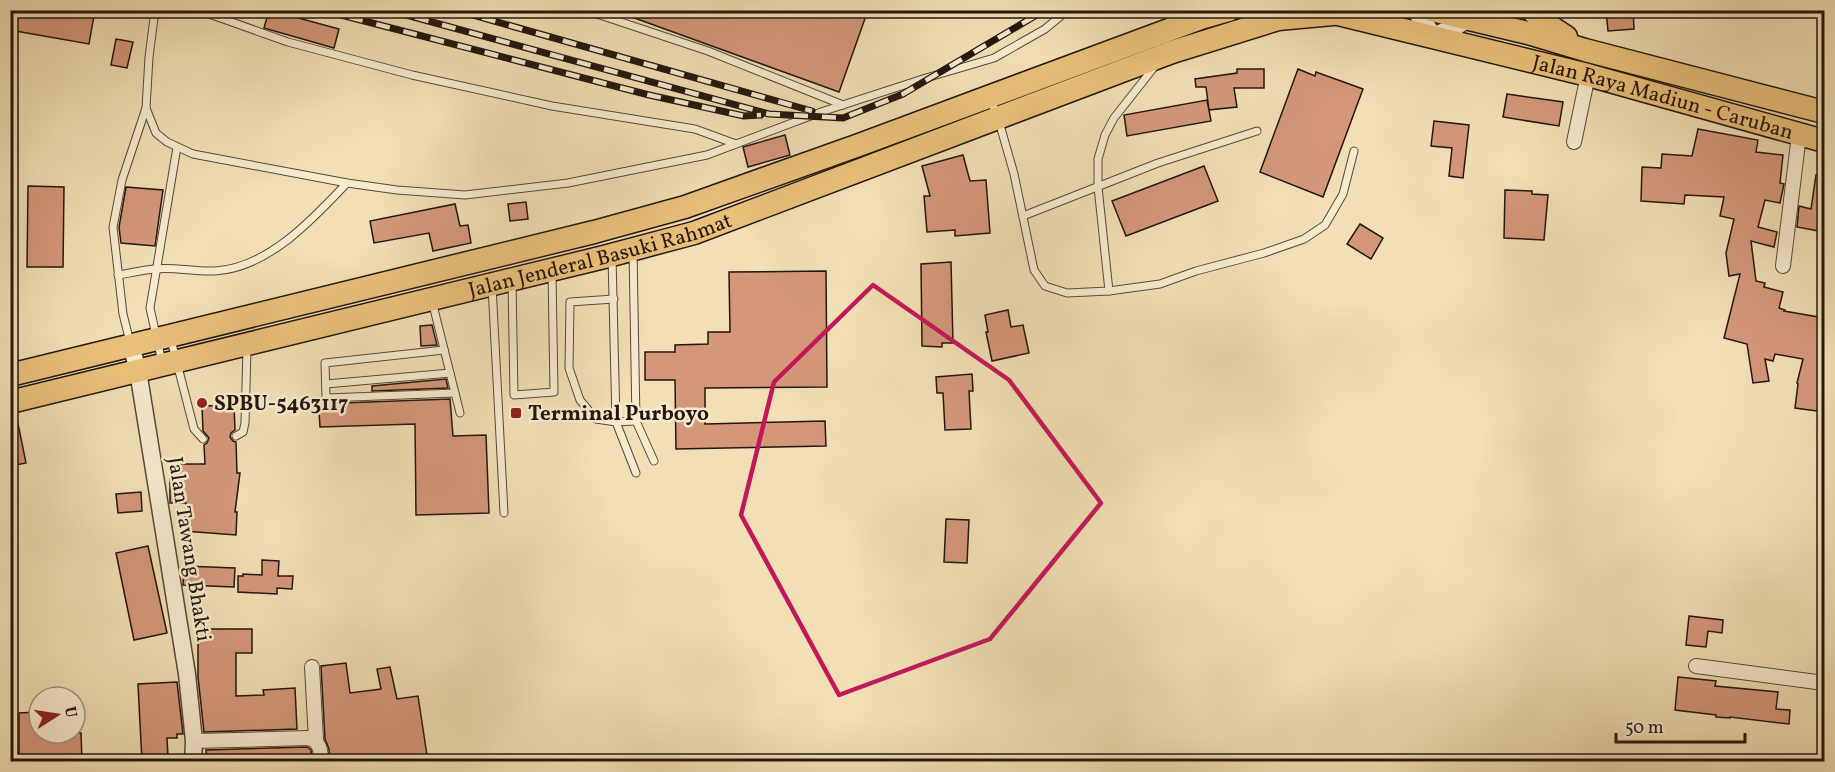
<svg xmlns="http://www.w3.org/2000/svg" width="1835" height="772" font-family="Vollkorn,serif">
	<rect width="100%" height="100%" fill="#f2dfb5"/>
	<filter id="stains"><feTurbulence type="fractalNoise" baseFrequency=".00333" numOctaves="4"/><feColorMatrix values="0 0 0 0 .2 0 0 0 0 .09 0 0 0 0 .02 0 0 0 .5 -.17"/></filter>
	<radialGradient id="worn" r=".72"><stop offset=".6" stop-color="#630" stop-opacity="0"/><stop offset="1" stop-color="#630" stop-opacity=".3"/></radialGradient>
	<g fill="#d4977a" stroke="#23160f" stroke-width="1.5">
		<polygon points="10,10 95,10 89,44 10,30"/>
		<polygon points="269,10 339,29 334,48 264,28"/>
		<polygon points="619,10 868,10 839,92 618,12"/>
		<polygon points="1606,10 1633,10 1634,29 1608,31"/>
		<polygon points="116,39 133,42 127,68 111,65"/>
		<polygon points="1237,69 1264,69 1264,88 1234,88 1237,107 1209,110 1211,121 1127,136 1124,115 1207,100 1209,110 1206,87 1196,87 1195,79 1237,73"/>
		<polygon points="1298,69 1315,76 1316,72 1363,89 1323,197 1260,172"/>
		<polygon points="1507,94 1563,102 1559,126 1503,117"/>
		<polygon points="1434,121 1469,125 1463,178 1449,176 1452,148 1431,146"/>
		<polygon points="1698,129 1758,140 1756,152 1783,155 1780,183 1784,184 1780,203 1765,200 1758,227 1777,232 1774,247 1751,241 1756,281 1765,283 1764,287 1783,292 1779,308 1785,310 1784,311 1824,318 1824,374 1820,392 1824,392 1824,412 1795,408 1798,384 1797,383 1803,359 1775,354 1773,361 1765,359 1769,381 1753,383 1747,344 1724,338 1740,274 1729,276 1726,253 1734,219 1720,216 1724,197 1685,195 1684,204 1641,201 1642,167 1661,168 1662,154 1692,156"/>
		<polygon points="785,135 790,155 748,167 743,147"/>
		<polygon points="963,155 970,181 986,180 990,233 955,236 955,230 927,232 924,196 930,196 922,166"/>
		<polygon points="1204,166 1218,201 1126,236 1112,201"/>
		<polygon points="1816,175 1824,175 1824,232 1797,227 1799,206 1811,209"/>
		<polygon points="28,186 64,187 63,267 27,267"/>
		<polygon points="126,187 163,190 155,246 121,243 119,227"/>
		<polygon points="1505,190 1532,191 1532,194 1548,195 1544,240 1504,238"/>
		<polygon points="526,202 528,219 510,221 508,204"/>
		<polygon points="455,204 460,226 468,225 471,243 433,251 429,233 374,243 370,221"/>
		<polygon points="1360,224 1383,238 1371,259 1347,244"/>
		<polygon points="951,262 953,343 942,343 942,347 922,346 921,264"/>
		<polygon points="826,271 827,387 705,388 705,424 825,421 826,446 676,449 675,380 645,380 645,352 675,352 675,345 708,344 708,332 730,332 729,272"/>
		<polygon points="1008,310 1011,327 1023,325 1029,353 992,361 986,332 988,332 985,315"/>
		<polygon points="432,325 437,345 421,346 420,326"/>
		<polygon points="972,374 973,391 969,391 971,429 945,430 943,393 937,393 936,377"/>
		<polygon points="446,379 448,388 372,391 372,386"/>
		<polygon points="450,399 453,436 486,435 489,513 416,515 415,424 320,427 319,411 342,410 342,403"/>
		<polygon points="234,405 235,430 231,433 230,437 233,441 236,442 237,473 240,473 235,512 237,512 236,535 184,531 186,503 170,503 170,464 205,464 204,445 207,443 209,438 203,431 202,406"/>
		<polygon points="17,419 26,463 10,466 10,420"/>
		<polygon points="141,492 142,511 118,513 116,494"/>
		<polygon points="946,519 969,520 967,563 944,562"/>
		<polygon points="148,546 167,633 134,640 116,553"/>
		<polygon points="262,560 279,561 278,576 293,576 292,589 277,588 277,594 238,592 238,576 243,576 243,574 262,575"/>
		<polygon points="184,566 235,568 234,587 183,585"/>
		<polygon points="1689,616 1723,620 1722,633 1708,631 1706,647 1686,645"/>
		<polygon points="198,629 252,629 252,653 236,653 236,696 264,695 263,690 295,688 297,729 204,732 198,677"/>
		<polygon points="346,663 350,693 381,689 377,669 390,667 397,699 418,696 428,762 330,762 329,749 325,739 321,666"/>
		<polygon points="1678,677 1716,681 1715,686 1778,692 1776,709 1790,710 1789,724 1730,717 1730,718 1716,717 1716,715 1675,710"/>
		<polygon points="177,682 183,734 177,734 177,738 167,738 168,757 163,757 163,762 142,762 138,684"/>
		<polygon points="39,712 39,733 81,733 82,761 19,762 19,713"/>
		<polygon points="307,747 311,750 312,762 207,762 206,750"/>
	</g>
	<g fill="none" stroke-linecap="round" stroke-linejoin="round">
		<g stroke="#574838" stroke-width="9">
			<g id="service">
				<polyline points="155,10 149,57 146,108 156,133 167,142 193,154 347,183 397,190 465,195 568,183 707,155 821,112 926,78 994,58 1045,29 1068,10"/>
				<polyline points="198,10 288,42 412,75 552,106 695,129 736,144"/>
				<polyline points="585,10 708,51 843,105"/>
				<polyline points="990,98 998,118 1014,174 1034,270 1045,286 1067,293 1109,291 1160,284 1196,271 1264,253 1304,239 1325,225 1343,194 1354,151"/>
				<polyline points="1023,216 1158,163 1257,131"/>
				<polyline points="612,257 616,422 636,421 633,251"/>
				<path d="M 118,275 C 130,273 143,270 155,269 C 175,267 195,272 215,271 C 268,268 313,219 347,183"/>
				<polyline points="512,282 514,395 554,392 552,272"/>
				<polyline points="492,286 504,513"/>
				<polyline points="1109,291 1098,187 1098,159 1105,135 1114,118 1155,66"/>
				<polyline points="614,299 570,302 569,368 580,400 596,419 616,422 636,473"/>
				<polyline points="432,301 460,413"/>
				<polyline points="171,340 194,429 203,439"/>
				<polyline points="130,342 123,314 113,227 122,180 146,108"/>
				<polyline points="444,350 325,363 326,398 455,393"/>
				<polyline points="162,362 150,308 177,147"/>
				<polyline points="326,384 450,373"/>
				<polyline points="636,421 654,461"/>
				<polyline points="236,436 243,432 245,423 247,349"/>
			</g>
		</g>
		<g stroke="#574838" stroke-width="16">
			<g id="minor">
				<polyline points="1574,142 1588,75"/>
				<polyline points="1783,266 1799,135"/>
				<polyline points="1696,666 1824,683"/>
				<polyline points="312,667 316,740"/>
				<path d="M 194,741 L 309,738 C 320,742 321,750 321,762"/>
			</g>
		</g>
		<g stroke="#574838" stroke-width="19">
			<polyline id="tertiary" points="131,345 138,371 187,674 194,741 193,762"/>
		</g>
		<g stroke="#23160f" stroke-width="20">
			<path id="secondary" d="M 1417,10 L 1422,21 L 1434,37 C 1448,30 1463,24 1473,12"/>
		</g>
		<g stroke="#23160f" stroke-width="25">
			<g id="trunk">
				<path id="s1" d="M 1322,10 L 1588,75 L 1824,141"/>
				<polyline points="1432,10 1528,33 1585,50 1824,112"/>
				<polyline points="1532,10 1542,21 1566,37"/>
				<polyline points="10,375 594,232 685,207 859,145 1201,18 1229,10"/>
				<path id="s2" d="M 10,402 L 604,257 L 694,233 L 1172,52 L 1278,19 L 1333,14"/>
			</g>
		</g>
		<use href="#service" stroke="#f7eacf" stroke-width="7"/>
		<use href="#minor" stroke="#f7eacf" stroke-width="14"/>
		<use href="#tertiary" stroke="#f7eacf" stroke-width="16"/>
		<use href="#secondary" stroke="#f7eacf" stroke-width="18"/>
		<use href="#trunk" stroke="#e9c07a" stroke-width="22"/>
		<g stroke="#23160f" stroke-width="7">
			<g id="rail">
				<polyline points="322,10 649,95 744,116 761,115"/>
				<polyline points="388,10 769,114 843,118 903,94 1045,10"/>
				<polyline points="455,10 812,111"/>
			</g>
		</g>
		<use href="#rail" stroke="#f7eacf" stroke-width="4.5" stroke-dasharray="14" stroke-linecap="butt"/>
	</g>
	<path fill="none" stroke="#c2185b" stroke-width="4.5" stroke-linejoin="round" d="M 873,285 L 1009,380 L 1101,503 L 990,639 L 839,695 L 741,515 L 774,382 Z"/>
	<g fill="#8f2418" stroke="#f7eacf" stroke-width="2">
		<circle cx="202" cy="403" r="6"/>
		<rect x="510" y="407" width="12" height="12" rx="3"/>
	</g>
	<g text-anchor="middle" stroke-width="5" stroke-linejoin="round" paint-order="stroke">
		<g font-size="21" fill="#23160f" stroke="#f7eacf">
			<text dy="7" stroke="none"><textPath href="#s1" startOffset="352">Jalan Raya Madiun - Caruban</textPath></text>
			<text dy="7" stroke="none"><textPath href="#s2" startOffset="608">Jalan Jenderal Basuki Rahmat</textPath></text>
			<text transform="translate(190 549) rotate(81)" y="7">Jalan Tawang Bhakti</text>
		</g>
		<g font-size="21" font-weight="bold" fill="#23160f" stroke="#f7eacf" text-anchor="start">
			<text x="214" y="410">SPBU-5463117</text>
			<text x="528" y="420">Terminal Purboyo</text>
		</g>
	</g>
	<rect width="1835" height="772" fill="none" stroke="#f2dfb5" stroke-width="36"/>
	<rect x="12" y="12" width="1811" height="748" fill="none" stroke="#23160f" stroke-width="3"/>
	<rect x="18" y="18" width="1799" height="736" fill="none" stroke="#23160f" stroke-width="1.5"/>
	<g transform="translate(57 715) rotate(78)"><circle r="28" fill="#f7eacf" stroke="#a29582" stroke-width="1.5"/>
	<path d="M0-4.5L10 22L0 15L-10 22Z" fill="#8f2418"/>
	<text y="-9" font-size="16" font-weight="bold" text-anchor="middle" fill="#23160f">U</text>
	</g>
	<path d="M1616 733v9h129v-9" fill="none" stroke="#23160f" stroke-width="3"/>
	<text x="1625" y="733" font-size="18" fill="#23160f" stroke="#f7eacf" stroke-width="4.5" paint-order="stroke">50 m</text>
	<rect width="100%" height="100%" filter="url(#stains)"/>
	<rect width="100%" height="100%" fill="url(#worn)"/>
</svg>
